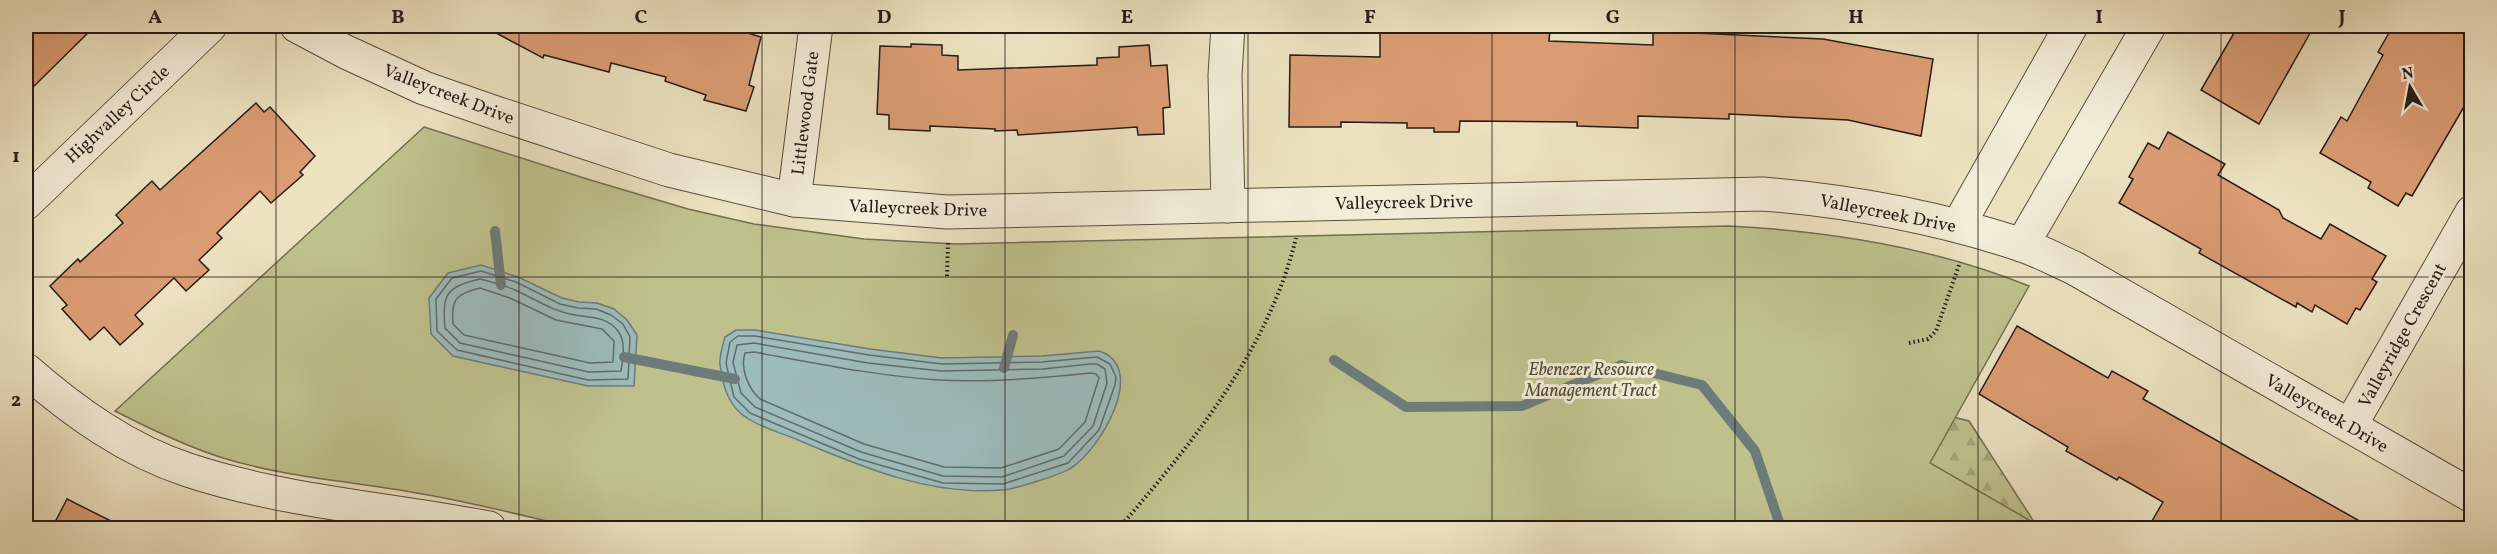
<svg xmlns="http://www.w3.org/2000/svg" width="2497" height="554" font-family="Vollkorn,serif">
	<defs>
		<pattern id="forest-firs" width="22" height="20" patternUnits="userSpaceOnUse" patternTransform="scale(1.5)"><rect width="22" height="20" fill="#bfc18d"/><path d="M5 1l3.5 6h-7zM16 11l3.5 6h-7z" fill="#a4a579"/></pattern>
	</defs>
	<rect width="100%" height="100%" fill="#ece2c0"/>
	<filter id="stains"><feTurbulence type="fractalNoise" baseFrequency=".00333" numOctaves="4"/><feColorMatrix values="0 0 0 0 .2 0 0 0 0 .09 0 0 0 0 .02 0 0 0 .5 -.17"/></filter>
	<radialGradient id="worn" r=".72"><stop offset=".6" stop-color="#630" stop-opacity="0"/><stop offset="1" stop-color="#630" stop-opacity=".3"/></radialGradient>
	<polygon fill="url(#forest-firs)" stroke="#726e52" stroke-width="1.5" points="1870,396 1969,421 2038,528 1808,528"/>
	<path fill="#bfc18d" stroke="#726e52" stroke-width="1.5" d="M 424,127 L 587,179 L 688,209 L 754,224 L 864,239 L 956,244 L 1728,226 C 1831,231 1933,247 2029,286 L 1930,463 L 2043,528 L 576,528 C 521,515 467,501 411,492 C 349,481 284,477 223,458 C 185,446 150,429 115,411 Z"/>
	<g fill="#9cbcbc" stroke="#6d7c7a" stroke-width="1.5">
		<polygon points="481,265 518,277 562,298 579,302 597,303 614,309 627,320 637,335 634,386 588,386 453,356 431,334 429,298 448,273"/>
		<path d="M 736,330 L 755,330 L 870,349 L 942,358 L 1042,356 L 1099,351 C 1149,367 1100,450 1071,468 C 1063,474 1012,490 1002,490 C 930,496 862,467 798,440 C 782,433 762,428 747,418 C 729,407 722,384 720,364 C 719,356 723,345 725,337 Z"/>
	</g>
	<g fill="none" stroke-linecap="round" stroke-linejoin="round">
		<g stroke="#616c6a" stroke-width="1.5">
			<polygon points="481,271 516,282 560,304 578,308 596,309 611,315 623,324 630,337 628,379 588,380 457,350 437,331 436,299 452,278"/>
			<path d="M 480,279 C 492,282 504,285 515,290 C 535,299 554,312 575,315 C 591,318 606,316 618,331 C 626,341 623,358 621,371 L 589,372 L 460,343 L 445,328 C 442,294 446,287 480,279 Z"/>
			<path d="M 480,288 L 510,298 L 556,320 L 602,329 L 614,341 L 613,362 L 590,363 L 464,335 L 453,324 C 451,299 456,294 480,288 Z"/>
			<polygon points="738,336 755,336 869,355 942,364 1042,362 1097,357 1110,364 1116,377 1115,385 1099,430 1068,463 1003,484 943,483 859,459 750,413 734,397 726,363 730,342"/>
			<polygon points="754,343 868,363 941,371 1043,369 1090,364 1097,364 1105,369 1107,383 1093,426 1064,456 1002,477 943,476 861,452 755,407 741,393 733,362 737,345"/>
			<path d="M 754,352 C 815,363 877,376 939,380 C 987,383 1043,378 1090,373 L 1096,374 L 1099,378 L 1085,422 L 1059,449 L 1001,468 L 944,467 L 864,444 L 760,399 C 748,388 740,369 745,353 Z"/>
		</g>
		<g stroke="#6d7c7a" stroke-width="10">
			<polyline points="495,231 501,285"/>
			<polyline points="624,357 735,379"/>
			<polyline points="1334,360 1406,407 1522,406 1621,365 1702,385 1755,451 1781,528"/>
			<polyline points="1004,368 1013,335"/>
		</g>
	</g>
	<g fill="#db9c73" stroke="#261b17" stroke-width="1.5">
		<polygon points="26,26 95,26 26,94"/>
		<polygon points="483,26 724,26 761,37 749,85 754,87 746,111 704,100 706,95 665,81 666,77 611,63 609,72 544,55 543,58"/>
		<polygon points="2238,26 2314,26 2259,124 2201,90"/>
		<polygon points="2393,26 2472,26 2472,93 2412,196 2406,193 2398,206 2368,188 2371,182 2320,153 2341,117 2347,121 2383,55 2378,52"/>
		<polygon points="1385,27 1550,30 1549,41 1653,45 1653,31 1823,39 1933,59 1921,136 1848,120 1729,114 1729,119 1638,116 1638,128 1577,126 1577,122 1460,121 1459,132 1434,132 1434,128 1407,128 1407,123 1341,122 1341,127 1289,127 1290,55 1380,57 1380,32 1384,33"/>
		<polygon points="911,44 942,45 942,55 958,56 958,70 1097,65 1097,58 1119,57 1119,47 1149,45 1151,66 1167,65 1170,107 1163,108 1164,134 1138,135 1137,127 1018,135 1017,130 995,131 995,129 930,126 930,131 889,129 889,115 877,114 880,46 911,47"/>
		<polygon points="256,103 264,112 270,107 315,156 300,172 303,175 271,203 260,191 217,233 222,238 199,260 209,270 186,291 174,278 135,315 143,324 120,345 104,327 90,340 62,309 67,305 50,286 78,259 80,262 123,223 116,215 152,181 160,190"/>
		<polygon points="2168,132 2225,164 2218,175 2279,210 2283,218 2321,239 2330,224 2386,256 2372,279 2377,282 2360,310 2356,308 2347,324 2315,305 2312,312 2297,303 2296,307 2199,253 2201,249 2119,203 2133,179 2129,177 2148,143 2159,149"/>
		<polygon points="2017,326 2108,378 2112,371 2148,391 2143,399 2372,528 2148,528 2163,502 2119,477 2117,480 2066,451 2068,447 1979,394"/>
		<polygon points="67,499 125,528 52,528"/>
	</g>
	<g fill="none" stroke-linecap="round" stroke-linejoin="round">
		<g stroke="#584d41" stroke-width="35">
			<g id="minor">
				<path d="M 297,26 L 346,52 L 424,88 L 499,114 L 669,170 L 794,200 L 947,212 L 1763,194 C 1850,201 1936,217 2019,244 C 2038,250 2056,260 2074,268 L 2472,496"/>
				<polyline points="1228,26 1225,75 1228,206"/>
				<polyline points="794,200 816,26"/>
				<polyline points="26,203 210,26"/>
				<polyline points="1958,226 2071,26"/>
				<polyline points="2022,245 2149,26"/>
				<path d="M 26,370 C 74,412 127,450 188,470 C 285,502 390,509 489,528"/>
				<polyline points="2350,426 2472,212"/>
			</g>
		</g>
		<g stroke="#261b17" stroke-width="4" stroke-dasharray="1.5 3" stroke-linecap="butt">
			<polyline points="947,276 948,243"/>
			<polyline points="1909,343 1928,339 1936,331 1960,262"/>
			<polyline points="832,528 839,528"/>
			<path d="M 1119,528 C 1192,444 1269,349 1296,238"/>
		</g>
		<use href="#minor" stroke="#f3ecd6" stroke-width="33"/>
	</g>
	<path fill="none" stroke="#261b17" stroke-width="1.5" stroke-opacity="0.55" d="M 276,26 L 276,528M 519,26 L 519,528M 762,26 L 762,528M 1005,26 L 1005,528M 1248,26 L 1248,528M 1492,26 L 1492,528M 1735,26 L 1735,528M 1978,26 L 1978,528M 2221,26 L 2221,528M 26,277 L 2472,277"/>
	<g text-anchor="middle" stroke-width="6" stroke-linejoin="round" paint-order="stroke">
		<g font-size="18" fill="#261b17" stroke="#f3ecd6">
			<text transform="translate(449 94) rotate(21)" y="6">Valleycreek Drive</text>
			<text transform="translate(805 113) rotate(-83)" y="6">Littlewood Gate</text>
			<text transform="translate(117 114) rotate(-43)" y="6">Highvalley Circle</text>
			<text transform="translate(1404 202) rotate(-1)" y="6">Valleycreek Drive</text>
			<text transform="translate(918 208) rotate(2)" y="6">Valleycreek Drive</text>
			<text transform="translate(1888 213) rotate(11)" y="6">Valleycreek Drive</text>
			<text transform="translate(2402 335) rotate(-61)" y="6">Valleyridge Crescent</text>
			<text transform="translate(2327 413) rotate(30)" y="6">Valleycreek Drive</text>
		</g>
		<g font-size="18" font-style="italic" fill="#544d3a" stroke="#f3ecd6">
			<text x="1591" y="375">Ebenezer Resource<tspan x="1591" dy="21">Management Tract</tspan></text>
		</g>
	</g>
	<rect width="2497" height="554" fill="none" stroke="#ece2c0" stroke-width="66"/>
	<g transform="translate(2410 87) rotate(350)" stroke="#f3ecd6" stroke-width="4.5" paint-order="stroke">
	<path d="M0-4.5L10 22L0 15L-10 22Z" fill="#261b17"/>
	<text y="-9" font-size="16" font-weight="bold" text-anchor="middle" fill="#261b17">N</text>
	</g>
	<rect x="33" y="33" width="2431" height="488" fill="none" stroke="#261b17" stroke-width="2"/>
	<g font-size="20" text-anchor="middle" font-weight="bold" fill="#261b17">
		<text x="155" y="23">A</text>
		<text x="398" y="23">B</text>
		<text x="641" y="23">C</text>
		<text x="884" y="23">D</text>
		<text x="1127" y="23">E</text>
		<text x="1370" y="23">F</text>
		<text x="1613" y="23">G</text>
		<text x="1856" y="23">H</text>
		<text x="2099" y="23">I</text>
		<text x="2342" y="23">J</text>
		<text x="16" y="162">1</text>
		<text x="16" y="406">2</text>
	</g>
	<rect width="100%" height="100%" filter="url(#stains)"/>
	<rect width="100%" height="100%" fill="url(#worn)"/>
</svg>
